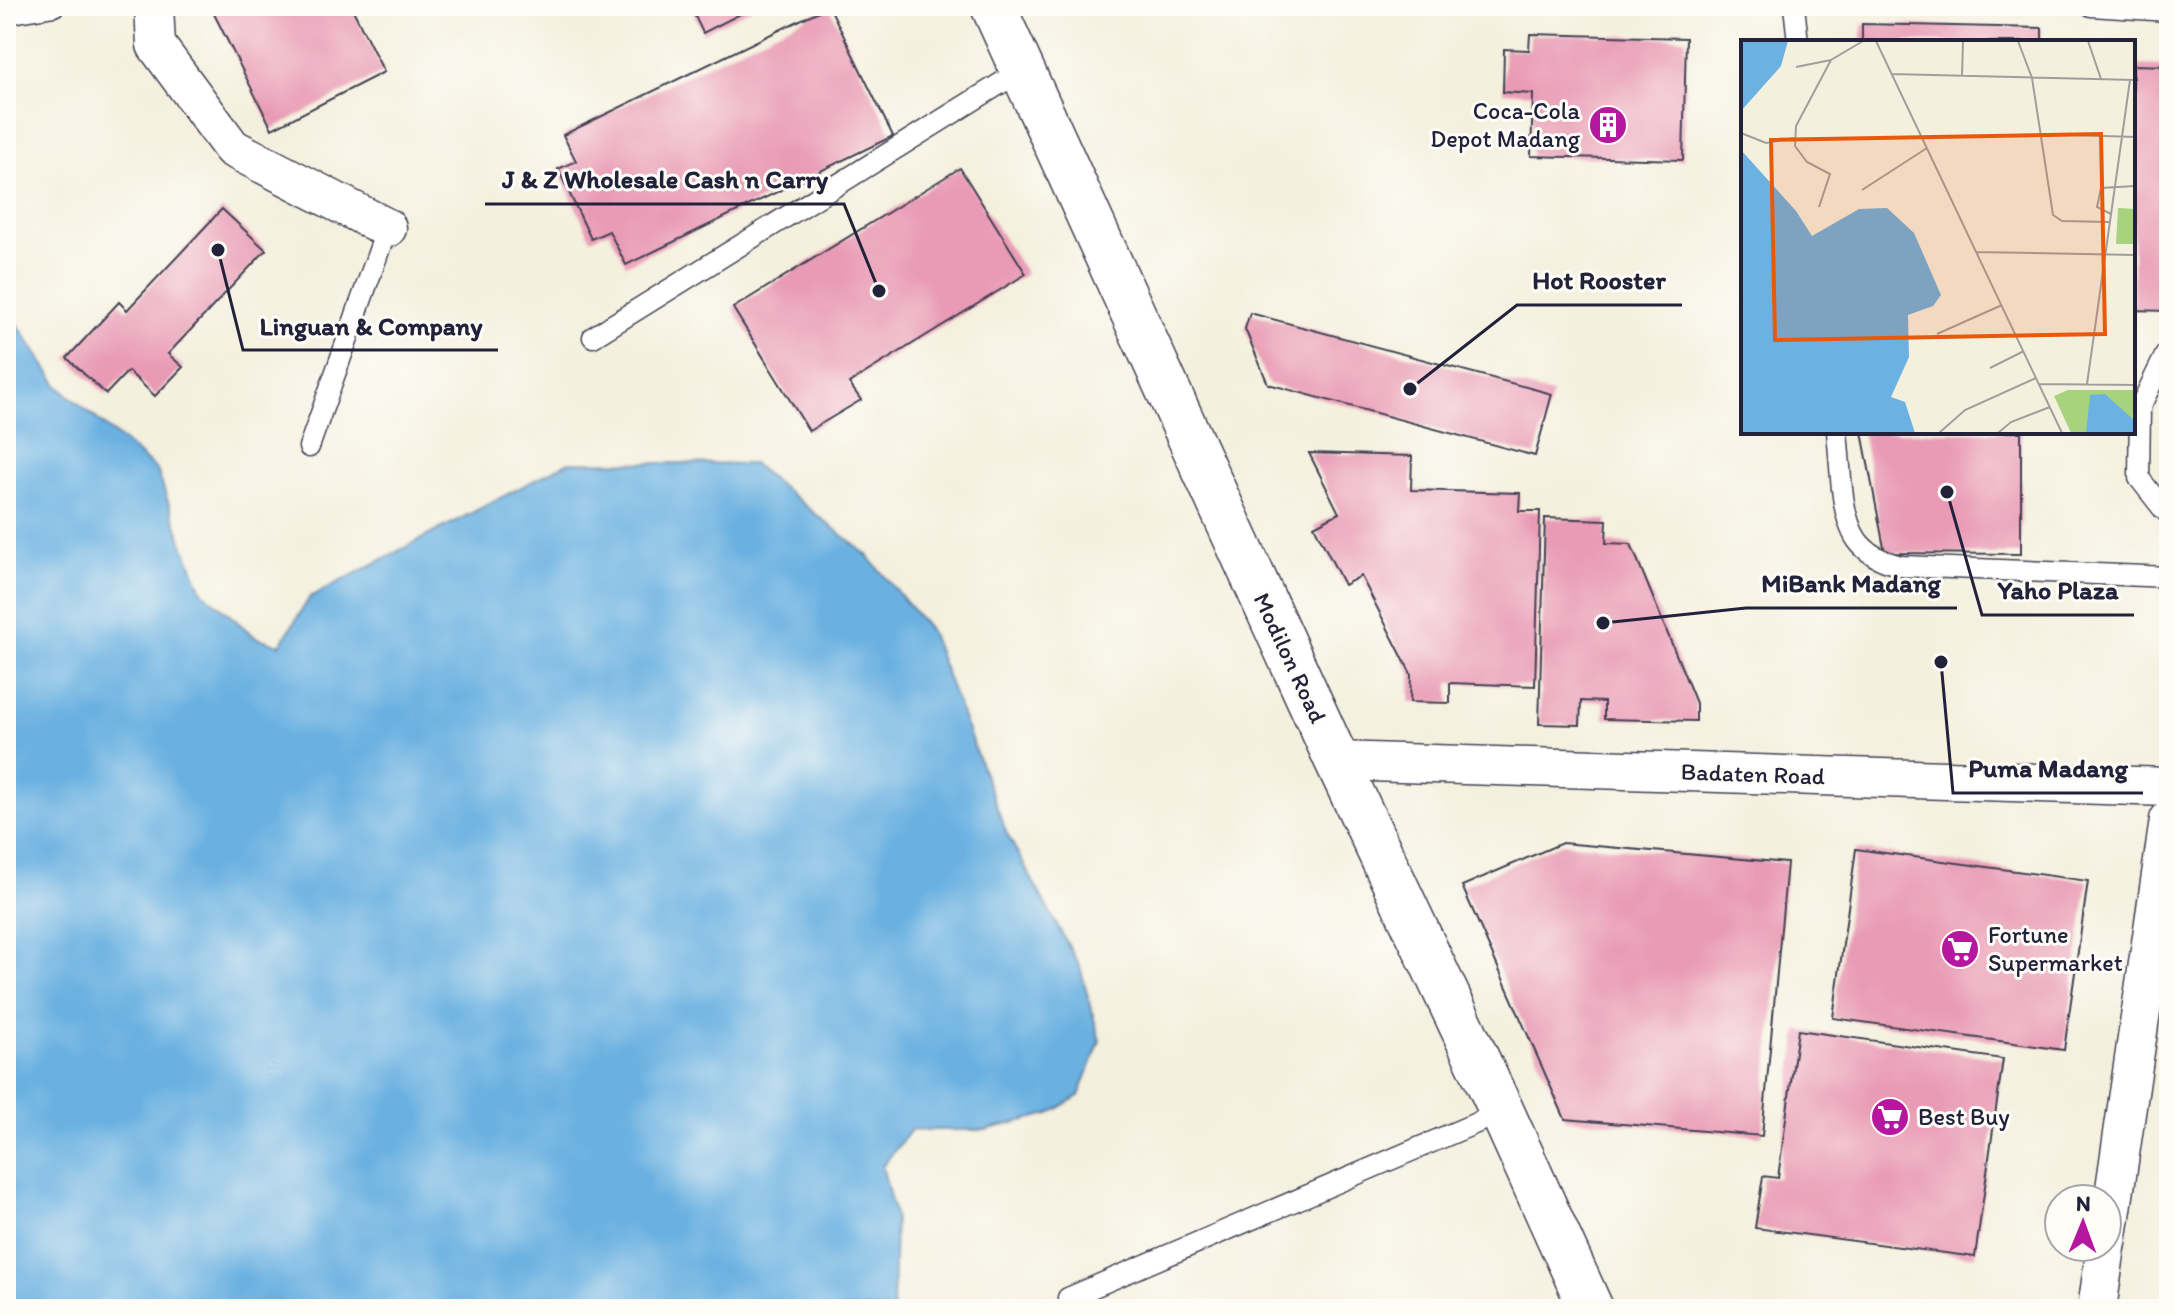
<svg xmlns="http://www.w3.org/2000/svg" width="2175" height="1315" font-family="Itim,sans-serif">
	<rect width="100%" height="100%" fill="#fdfcf7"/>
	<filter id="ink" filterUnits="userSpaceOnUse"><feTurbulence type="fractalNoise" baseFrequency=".0125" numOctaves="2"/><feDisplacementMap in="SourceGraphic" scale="16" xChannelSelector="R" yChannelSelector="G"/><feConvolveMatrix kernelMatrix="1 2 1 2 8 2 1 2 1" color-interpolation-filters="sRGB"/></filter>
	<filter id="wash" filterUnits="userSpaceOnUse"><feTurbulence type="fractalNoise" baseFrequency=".006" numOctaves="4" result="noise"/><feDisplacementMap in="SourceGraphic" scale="32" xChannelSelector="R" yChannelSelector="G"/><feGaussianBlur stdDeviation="1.8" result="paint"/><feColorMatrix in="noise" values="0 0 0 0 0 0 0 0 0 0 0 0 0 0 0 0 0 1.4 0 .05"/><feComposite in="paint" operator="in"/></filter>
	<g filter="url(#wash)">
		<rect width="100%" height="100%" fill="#f4f0de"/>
		<polygon fill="#6bb1e1" stroke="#466a8e" stroke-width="2" points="6,307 59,387 157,470 182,541 202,591 255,637 280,645 310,597 569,462 753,464 867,555 930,631 1007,834 1080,967 1100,1041 1079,1096 1049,1114 986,1130 911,1130 882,1166 895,1217 893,1309 6,1309"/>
		<g id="blocks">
			<g fill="#e99bb5">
				<polygon points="210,6 351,6 384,72 272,129"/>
				<polygon points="690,6 756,6 703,33"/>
				<polygon points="829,6 893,136 626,265 609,231 591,239 558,169 576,161 563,135"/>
				<polygon points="1862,24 2042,28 2042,42 1862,42"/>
				<polygon points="1530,34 1686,38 1683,160 1531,156 1533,94 1503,92 1504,49 1529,50"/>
				<polygon points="2133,65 2169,66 2169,311 2133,310"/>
				<polygon points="960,168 1026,274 849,383 861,400 809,431 733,308"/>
				<polygon points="222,209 266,250 168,354 183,367 155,396 128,371 106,394 67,358 119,302 127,310"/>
				<polygon points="1250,313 1552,394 1535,456 1268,384 1245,329"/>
				<polygon points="1862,432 2021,432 2021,554 1885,553"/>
				<polygon points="1309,453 1412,456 1411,490 1520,493 1519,511 1540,511 1535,686 1450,683 1450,703 1410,702 1411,674 1361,576 1344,585 1314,526 1339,513"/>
				<polygon points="1545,518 1607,520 1606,543 1631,544 1696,703 1696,721 1604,719 1604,702 1581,701 1580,725 1539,724"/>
				<polygon points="1562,843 1787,863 1762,1136 1565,1119 1462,886"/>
				<polygon points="1856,849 2088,881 2064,1050 1833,1018"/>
				<polygon points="1798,1030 2003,1059 1975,1257 1755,1228 1763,1176 1778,1178"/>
			</g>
		</g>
	</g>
	<g filter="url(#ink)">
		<use href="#blocks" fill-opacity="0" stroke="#424153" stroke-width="2"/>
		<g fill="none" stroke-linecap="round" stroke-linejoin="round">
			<g stroke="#424153" stroke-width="23">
				<g id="service">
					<polyline points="1794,6 1798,42"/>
					<polyline points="2091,6 2169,11"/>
					<polyline points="6,14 54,6"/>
					<polyline points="593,337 1022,70"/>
					<polyline points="2169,352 2166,354 2140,407 2139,478 2164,510 2169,511"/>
					<path d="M 1837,432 C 1839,451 1840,470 1842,489 C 1847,532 1857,556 1902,566 L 2169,577"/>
					<polyline points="309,447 387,228"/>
					<polyline points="1068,1298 1502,1112"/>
				</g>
			</g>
			<g stroke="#424153" stroke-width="41">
				<g id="minor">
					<polyline points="154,6 156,45 232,148 387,228"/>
					<polyline points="1337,761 2169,787"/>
					<polyline points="2107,1243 2169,820"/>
					<polyline points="2097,1309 2106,1247"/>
				</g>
			</g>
			<g stroke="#424153" stroke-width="47">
				<polyline id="tertiary" points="993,6 1337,761 1502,1112 1591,1309"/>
			</g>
			<use href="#service" stroke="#fff" stroke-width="20"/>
			<use href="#minor" stroke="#fff" stroke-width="38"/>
			<use href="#tertiary" stroke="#fff" stroke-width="44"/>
		</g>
	</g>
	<defs>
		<g id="building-disc" transform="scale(2)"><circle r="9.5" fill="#b5179e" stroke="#fdfcf7"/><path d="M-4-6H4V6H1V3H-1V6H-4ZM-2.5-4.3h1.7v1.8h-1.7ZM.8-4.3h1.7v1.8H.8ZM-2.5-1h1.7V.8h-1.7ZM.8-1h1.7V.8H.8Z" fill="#fff"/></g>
		<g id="supermarket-disc" transform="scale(2)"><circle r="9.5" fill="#b5179e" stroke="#fdfcf7"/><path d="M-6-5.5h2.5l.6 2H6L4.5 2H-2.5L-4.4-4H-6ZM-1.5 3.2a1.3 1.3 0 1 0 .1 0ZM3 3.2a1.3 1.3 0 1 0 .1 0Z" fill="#fff"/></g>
	</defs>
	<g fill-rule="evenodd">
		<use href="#building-disc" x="1608" y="125"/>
		<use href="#supermarket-disc" x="1960" y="949"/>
		<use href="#supermarket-disc" x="1890" y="1117"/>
	</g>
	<g text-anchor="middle" stroke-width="6" stroke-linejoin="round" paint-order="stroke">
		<g font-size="24" fill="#22223b" stroke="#fdfcf7" text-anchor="start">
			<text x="1580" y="119" text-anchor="end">Coca-Cola<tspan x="1580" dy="28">Depot Madang</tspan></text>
			<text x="1988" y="943">Fortune<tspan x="1988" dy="28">Supermarket</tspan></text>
			<text x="1918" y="1125">Best Buy</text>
		</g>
		<g font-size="24" fill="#22223b" stroke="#fdfcf7">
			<text transform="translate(1290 658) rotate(65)" y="8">Modilon Road</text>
			<text transform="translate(1753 774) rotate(2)" y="8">Badaten Road</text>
		</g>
	</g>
	<g transform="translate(1741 40)">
		<rect width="394" height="394" fill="#f4f0de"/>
		<path d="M 377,168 L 394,169 L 394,204 L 375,204 ZM 327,350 L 394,350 L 394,393 L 330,393 L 313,356 Z" fill="#a7d37f"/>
		<path d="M 0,1 L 47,1 L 40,26 L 0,71 ZM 0,110 L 55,171 L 71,196 L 118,169 L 146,168 L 173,193 L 200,255 L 192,266 L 167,275 L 168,317 L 150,357 L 164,362 L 174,393 L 0,393 ZM 364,354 L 394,381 L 394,393 L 345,393 L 349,355 Z" fill="#6bb1e1"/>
		<path fill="none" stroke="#a09e9d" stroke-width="2" d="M 135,1 L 321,393M 277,1 L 291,38 L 312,175 L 321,181 L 368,182M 347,1 L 360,39M 55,27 L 90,20M 151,34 L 394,40M 221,36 L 222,1M 0,93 L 25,103 L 53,98M 302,94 L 394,97M 121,150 L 186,108M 78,167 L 89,134 L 66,122 L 54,106 L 55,86 L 90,20 L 122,1M 370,174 L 356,167 L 360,148 L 394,146M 235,212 L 394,215M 196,294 L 261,265M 249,328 L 283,311M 298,344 L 394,345M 346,344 L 389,40M 198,393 L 224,370 L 295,338M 257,393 L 270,382 L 309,367"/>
		<path fill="#e8590c" fill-opacity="0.15" stroke="#e8590c" stroke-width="4" d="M 360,94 L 364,294 L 34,300 L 30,100 Z"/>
		<rect width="394" height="394" fill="none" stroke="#22223b" stroke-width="4"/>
	</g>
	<path fill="none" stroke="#22223b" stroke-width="3" d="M879 291L844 204H485M1410 389L1517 305H1682M218 250L243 350H498M1603 623L1746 608H1957M1947 492L1982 615H2134M1941 662L1953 793H2143"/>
	<g fill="#22223b" stroke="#fdfcf7" stroke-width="3">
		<circle cx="879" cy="291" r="8"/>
		<circle cx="1410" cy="389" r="8"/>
		<circle cx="218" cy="250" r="8"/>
		<circle cx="1603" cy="623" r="8"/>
		<circle cx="1947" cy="492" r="8"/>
		<circle cx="1941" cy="662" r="8"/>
	</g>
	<g font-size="26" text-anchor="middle" font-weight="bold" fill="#22223b" stroke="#fdfcf7" stroke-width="6" stroke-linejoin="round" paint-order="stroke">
		<text x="665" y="188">J &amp; Z Wholesale Cash n Carry</text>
		<text x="1599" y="289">Hot Rooster</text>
		<text x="371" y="335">Linguan &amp; Company</text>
		<text x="1851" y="592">MiBank Madang</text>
		<text x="2058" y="599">Yaho Plaza</text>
		<text x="2048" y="777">Puma Madang</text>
	</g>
	<rect width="2175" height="1315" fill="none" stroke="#fdfcf7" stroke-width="32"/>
	<g transform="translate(2083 1223) rotate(1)"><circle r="38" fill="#fdfcf7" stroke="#a5a5ac" stroke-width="2"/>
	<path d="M0-6L14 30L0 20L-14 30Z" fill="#b5179e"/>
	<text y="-12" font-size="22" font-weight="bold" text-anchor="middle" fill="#22223b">N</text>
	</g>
</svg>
